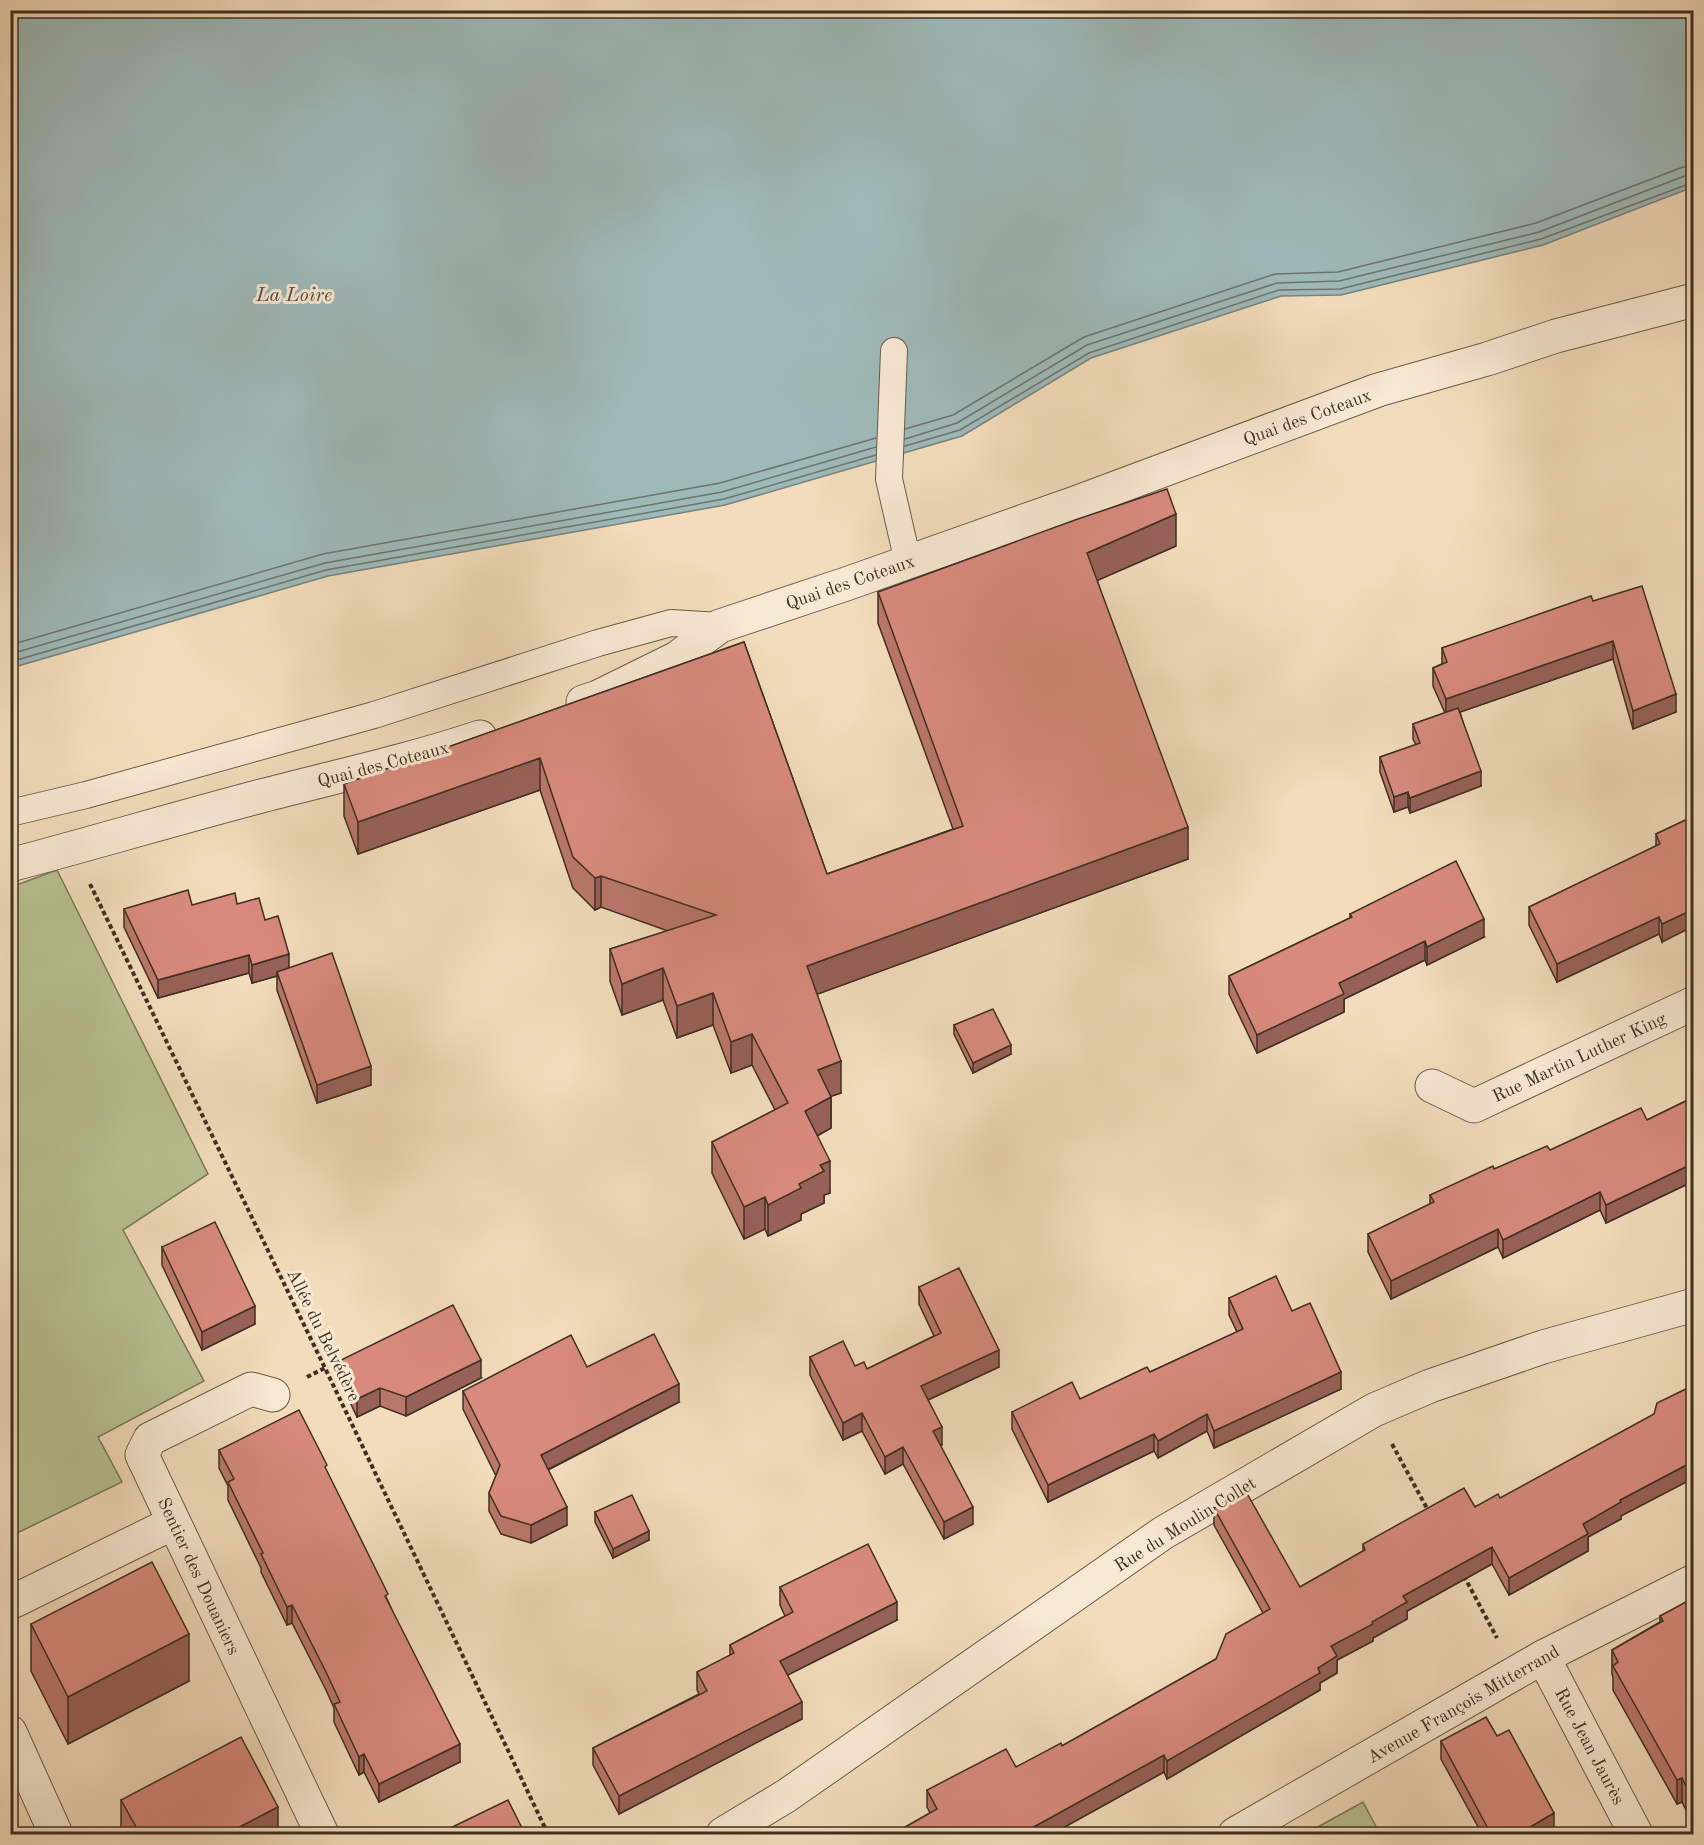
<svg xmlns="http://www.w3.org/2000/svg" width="1704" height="1845" font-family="'Old Standard TT',serif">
	<rect width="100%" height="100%" fill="#f2dcbb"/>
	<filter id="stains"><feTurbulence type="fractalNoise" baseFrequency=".00333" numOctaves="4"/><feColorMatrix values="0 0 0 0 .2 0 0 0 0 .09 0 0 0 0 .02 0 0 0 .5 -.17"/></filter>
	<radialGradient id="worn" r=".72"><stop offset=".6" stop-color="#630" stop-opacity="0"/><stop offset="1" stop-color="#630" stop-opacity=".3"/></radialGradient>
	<g fill="#b8c192" stroke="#7c785a" stroke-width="1.5">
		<polygon points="57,870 208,1174 123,1230 204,1381 98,1437 122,1482 11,1536 11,887"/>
		<polygon points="1363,1802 1380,1834 1305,1834"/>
	</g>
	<polygon fill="#9eb9b9" stroke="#78827d" stroke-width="1.5" points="11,11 1693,11 1693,187 1543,245 1341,295 1281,296 1091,358 962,436 725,505 328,576 11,668"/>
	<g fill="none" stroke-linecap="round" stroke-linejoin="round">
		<g stroke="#6e746e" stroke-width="1.5">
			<polyline points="905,429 953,415 1084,337 1275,274 1338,272 1536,223 1683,167 1694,166"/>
			<polyline points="905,439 957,423 1087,345 1277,283 1339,281 1539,232 1687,175 1694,175"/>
			<polyline points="905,446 960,430 1089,353 1279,290 1340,289 1541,239 1694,182"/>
			<polyline points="10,645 323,554 720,483 876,438"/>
			<polyline points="10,654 325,563 722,492 876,447"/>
			<polyline points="10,662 326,570 724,499 876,455"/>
		</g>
		<g stroke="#6c5a49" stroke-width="28">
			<g id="lane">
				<polyline points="894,351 889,479 908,562"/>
				<polyline points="10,813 86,795 374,715 598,643 671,623 720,626"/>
			</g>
		</g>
		<g stroke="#6c5a49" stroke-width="35">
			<g id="street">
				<polyline points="583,702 598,697 677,658 720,626 846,584 1075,503 1378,390 1487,359 1556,336 1694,300"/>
				<path d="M 10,865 C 94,843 177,818 261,796 C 334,777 408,761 480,737"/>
				<polyline points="1432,1086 1474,1106 1694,1003"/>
				<polyline points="273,1395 251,1389 150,1439 142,1455 322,1834"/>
				<polyline points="10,1603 173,1523"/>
				<polyline points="1543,1657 1636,1834"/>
				<polyline points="10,1732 56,1834"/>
				<polyline points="723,1834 786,1796 1163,1533 1374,1410 1430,1386 1543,1347 1694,1305"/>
				<polyline points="1235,1834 1543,1657 1694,1581"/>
			</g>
		</g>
		<g stroke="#3f2f23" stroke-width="4" stroke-dasharray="4.5 3" stroke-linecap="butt">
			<polyline points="90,884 325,1368 548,1834"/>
			<polyline points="307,1377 325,1368"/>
			<polyline points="1392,1444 1429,1512"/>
			<polyline points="1464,1576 1497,1638"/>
		</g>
		<use href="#lane" stroke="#f7e8d3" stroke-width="26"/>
		<use href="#street" stroke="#f7e8d3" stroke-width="33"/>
	</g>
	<g fill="#ba776c" stroke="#3f2f23" stroke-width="1.5">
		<polygon points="1176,546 1097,580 1188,859 817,994 841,1093 831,1096 831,1128 817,1136 830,1193 824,1195 824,1203 801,1214 801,1220 768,1236 765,1229 744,1239 712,1173 712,1142 775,1110 752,1065 731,1073 713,1025 677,1038 663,1000 622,1015 610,981 610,949 668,931 601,907 595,910 573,888 540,790 358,854 344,816 344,784 744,642 827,874 953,829 878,623 878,592"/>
		<polygon points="1593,601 1676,712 1633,729 1613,659 1460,712 1481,786 1410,813 1408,807 1394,812 1380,772 1380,757 1416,745 1413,739 1413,724 1445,713 1433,686 1433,668 1442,664 1442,648"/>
		<polygon points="1694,816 1662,942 1659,934 1557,982 1529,925 1529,907 1656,846 1656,834"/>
		<polygon points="237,904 265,920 289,968 371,1085 317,1103 277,990 277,976 252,983 249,973 158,998 124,927 124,909 192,905"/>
		<polygon points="1350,914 1484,937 1427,965 1425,960 1344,999 1344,1012 1257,1053 1229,994 1229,976 1350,918"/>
		<polygon points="954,1025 1011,1054 973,1073 954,1034"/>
		<polygon points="1694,1097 1694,1181 1606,1223 1600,1210 1503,1258 1498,1247 1391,1299 1368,1252 1368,1234 1430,1204 1430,1195 1494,1169 1647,1120"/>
		<polygon points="162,1247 255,1324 202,1350 162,1265"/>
		<polygon points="919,1287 999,1367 928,1400 942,1445 940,1445 973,1524 944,1539 903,1464 885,1474 862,1431 843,1440 810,1375 810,1357 855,1366 867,1369 934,1336 919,1304"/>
		<polygon points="1229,1298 1292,1311 1341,1389 1214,1448 1207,1431 1158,1458 1154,1451 1048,1502 1012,1429 1012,1412 1080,1399 1150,1372 1237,1332 1229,1315"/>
		<polygon points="339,1361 481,1378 406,1416 380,1406 357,1417 339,1379"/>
		<polygon points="587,1367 679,1402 548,1470 567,1525 531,1543 501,1534 489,1511 489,1493 496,1476 463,1409 463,1391"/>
		<polygon points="219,1450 327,1472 388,1601 460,1762 379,1802 364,1772 359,1775 334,1722 334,1708 326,1690 292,1623 287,1625 261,1572 261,1568 228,1500 228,1486 219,1468"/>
		<polygon points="1500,1498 1621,1516 1621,1519 1588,1537 1588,1551 1509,1595 1492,1564 1407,1611 1407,1619 1373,1638 1373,1641 1337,1660 1337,1673 1320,1683 1320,1690 1167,1779 1164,1772 1052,1834 893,1834 930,1813 927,1807 927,1790 1016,1767 1062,1746 1216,1659 1263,1613 1214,1525 1214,1508 1300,1587 1363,1551 1363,1544"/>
		<polygon points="595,1512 649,1540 613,1558 595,1522"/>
		<polygon points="780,1587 897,1620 787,1675 802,1719 619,1814 593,1765 593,1748 699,1694 697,1690 697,1672 730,1656 730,1645 785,1616 780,1605"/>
		<polygon points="1694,1600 1694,1819 1691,1820 1682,1802 1677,1804 1613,1690 1613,1677 1612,1674 1612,1650 1660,1622 1660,1616"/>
		<polygon points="31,1624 189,1681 68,1744 31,1671"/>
		<polygon points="1441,1741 1554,1831 1548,1834 1482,1834 1441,1759"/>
		<polygon points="121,1800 278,1834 121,1834"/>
	</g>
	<g fill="#976158" stroke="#3f2f23" stroke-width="1.5">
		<polygon points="1176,514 1176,546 1087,585 1087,553"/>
		<polygon points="1613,641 1613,659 1446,717 1446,699"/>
		<polygon points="1676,694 1676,712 1633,729 1633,711"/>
		<polygon points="540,758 540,790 358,854 358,822"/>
		<polygon points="1481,771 1481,786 1410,813 1410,798"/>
		<polygon points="1408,792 1408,807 1394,812 1394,797"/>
		<polygon points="1188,827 1188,859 807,998 807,966"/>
		<polygon points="601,876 601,907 595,910 595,878"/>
		<polygon points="1694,909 1694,926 1662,942 1662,924"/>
		<polygon points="1659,917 1659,934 1557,982 1557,964"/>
		<polygon points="1484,919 1484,937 1427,965 1427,947"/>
		<polygon points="1425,941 1425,960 1344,999 1344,1012 1257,1053 1257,1035 1339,983"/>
		<polygon points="289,954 289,972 277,972 277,976 252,983 252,965"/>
		<polygon points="249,955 249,973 158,998 158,980"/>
		<polygon points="663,968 663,1000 622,1015 622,984"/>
		<polygon points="713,993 713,1025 677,1038 677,1006"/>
		<polygon points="752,1034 752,1065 731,1073 731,1042"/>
		<polygon points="1011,1045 1011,1054 973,1073 973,1063"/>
		<polygon points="841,1061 841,1093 818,1101 818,1070"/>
		<polygon points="371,1066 371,1085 317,1103 317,1085"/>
		<polygon points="831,1097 831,1128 805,1142 805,1111"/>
		<polygon points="830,1161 830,1193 824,1195 824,1203 801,1214 801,1220 768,1236 768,1205 799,1184 820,1165"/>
		<polygon points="1694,1163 1694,1181 1606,1223 1606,1205"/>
		<polygon points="1600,1192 1600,1210 1503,1258 1503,1240"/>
		<polygon points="765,1197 765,1229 744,1239 744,1207"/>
		<polygon points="1498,1229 1498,1247 1391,1299 1391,1281"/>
		<polygon points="255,1306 255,1324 202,1350 202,1332"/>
		<polygon points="999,1350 999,1367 921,1403 921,1386"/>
		<polygon points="481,1360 481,1378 406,1416 406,1397"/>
		<polygon points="1341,1372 1341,1389 1214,1448 1214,1431"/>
		<polygon points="679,1384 679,1402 541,1473 541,1455"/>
		<polygon points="380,1388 380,1406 357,1417 357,1399"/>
		<polygon points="862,1413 862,1431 843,1440 843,1423"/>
		<polygon points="1207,1414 1207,1431 1158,1458 1158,1441"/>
		<polygon points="942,1427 942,1445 933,1448 933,1431"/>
		<polygon points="1154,1434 1154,1451 1048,1502 1048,1485"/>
		<polygon points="903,1447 903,1464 885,1474 885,1457"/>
		<polygon points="1694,1461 1694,1478 1621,1516 1621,1519 1588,1537 1588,1551 1509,1595 1509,1578 1583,1524 1620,1500"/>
		<polygon points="567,1507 567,1525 531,1543 531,1525"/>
		<polygon points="973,1507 973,1524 944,1539 944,1522"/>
		<polygon points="649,1531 649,1540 613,1558 613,1549"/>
		<polygon points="1492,1547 1492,1564 1407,1611 1407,1619 1373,1638 1373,1641 1337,1660 1337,1673 1320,1683 1320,1690 1167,1779 1167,1761 1331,1646 1372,1622 1403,1596"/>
		<polygon points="897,1602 897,1620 780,1679 780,1661"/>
		<polygon points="292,1605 292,1623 287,1625 287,1607"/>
		<polygon points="189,1634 189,1681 68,1744 68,1697"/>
		<polygon points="802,1702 802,1719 619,1814 619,1796"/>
		<polygon points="460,1744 460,1762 379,1802 379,1784"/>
		<polygon points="364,1754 364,1772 359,1775 359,1757"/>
		<polygon points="1164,1755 1164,1772 1052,1834 1021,1834"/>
		<polygon points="1682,1778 1682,1802 1677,1804 1677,1780"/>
		<polygon points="1694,1795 1694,1819 1691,1820 1691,1796"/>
		<polygon points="278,1807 278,1834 226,1834"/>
		<polygon points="1554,1813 1554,1831 1548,1834 1530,1834 1530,1827"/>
	</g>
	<g fill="#d88a7d" stroke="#3f2f23" stroke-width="1.5">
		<polygon points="1167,489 1176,514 1087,553 1188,827 807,966 841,1061 818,1070 831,1097 805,1111 830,1161 820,1165 824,1171 799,1184 801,1188 768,1205 765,1197 744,1207 712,1142 788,1103 752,1034 731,1042 713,993 677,1006 663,968 622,984 610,949 716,915 601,876 595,878 573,857 540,758 358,822 344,784 744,642 827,874 963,826 878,592 1075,520"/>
		<polygon points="1642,586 1676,694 1633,711 1613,641 1446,699 1433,668 1447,662 1442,648 1591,596 1593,601"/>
		<polygon points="1458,708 1481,771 1410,798 1408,792 1394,797 1380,757 1420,743 1413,724"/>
		<polygon points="1694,816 1694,909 1662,924 1659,917 1557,964 1529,907 1660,844 1656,834"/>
		<polygon points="1456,861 1484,919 1427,947 1425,941 1339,983 1344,994 1257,1035 1229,976 1352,917 1350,914"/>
		<polygon points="188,890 192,905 235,893 237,904 259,898 265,920 278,916 289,954 252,965 249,955 158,980 124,909"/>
		<polygon points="332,953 371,1066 317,1085 277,972"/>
		<polygon points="993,1009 1011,1045 973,1063 954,1025"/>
		<polygon points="1694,1097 1694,1163 1606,1205 1600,1192 1503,1240 1498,1229 1391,1281 1368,1234 1434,1202 1430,1195 1493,1166 1494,1169 1547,1146 1550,1150 1641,1108 1647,1120"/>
		<polygon points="215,1222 255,1306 202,1332 162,1247"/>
		<polygon points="959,1268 999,1350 921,1386 942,1427 933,1431 973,1507 944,1522 903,1447 885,1457 862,1413 843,1423 810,1357 843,1341 855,1366 864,1362 867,1369 941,1333 919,1287"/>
		<polygon points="1276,1276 1292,1311 1310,1303 1341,1372 1214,1431 1207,1414 1158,1441 1154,1434 1048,1485 1012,1412 1072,1382 1080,1399 1147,1367 1150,1372 1243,1329 1229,1298"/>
		<polygon points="453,1305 481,1360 406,1397 380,1388 357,1399 339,1361"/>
		<polygon points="654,1334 679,1384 541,1455 567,1507 531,1525 501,1516 489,1493 500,1465 463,1391 571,1335 587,1367"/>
		<polygon points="1694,1385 1694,1461 1620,1500 1621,1502 1583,1524 1588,1534 1509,1578 1492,1547 1403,1596 1407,1602 1372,1622 1373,1624 1331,1646 1337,1656 1318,1668 1320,1673 1167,1761 1164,1755 1021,1834 893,1834 937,1809 927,1790 1006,1749 1016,1767 1061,1743 1062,1746 1216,1659 1226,1634 1270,1609 1214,1508 1245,1490 1300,1587 1365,1550 1363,1544 1464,1488 1475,1507 1498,1494 1500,1498 1654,1414 1657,1403"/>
		<polygon points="299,1410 327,1465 325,1467 388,1594 385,1596 460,1744 379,1784 364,1754 359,1757 334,1704 340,1702 326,1672 292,1605 287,1607 261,1554 263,1553 228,1482 234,1479 219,1450"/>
		<polygon points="632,1495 649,1531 613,1549 595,1512"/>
		<polygon points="868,1544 897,1602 780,1661 802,1702 619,1796 593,1748 707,1691 697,1672 734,1653 730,1645 793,1612 780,1587"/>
		<polygon points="152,1562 189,1634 68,1697 31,1624"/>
		<polygon points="1693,1598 1694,1600 1694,1795 1691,1796 1682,1778 1677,1780 1613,1666 1618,1662 1612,1650 1663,1621 1660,1616"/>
		<polygon points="1486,1717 1497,1736 1509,1730 1554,1813 1530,1827 1534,1834 1491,1834 1441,1741"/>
		<polygon points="241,1737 278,1807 226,1834 140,1834 121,1800"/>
		<polygon points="508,1800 525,1834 438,1834"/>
		<polygon points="10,1816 20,1834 10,1834"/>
		<polygon points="748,1831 751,1834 742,1834"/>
	</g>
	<g text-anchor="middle" stroke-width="6" stroke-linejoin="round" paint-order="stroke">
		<g font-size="18" fill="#3f2f23" stroke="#f7e8d3">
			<text transform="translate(1307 417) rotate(-20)" y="6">Quai des Coteaux</text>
			<text transform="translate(850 582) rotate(-19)" y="6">Quai des Coteaux</text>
			<text transform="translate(383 764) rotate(-15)" y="6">Quai des Coteaux</text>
			<text transform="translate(1579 1057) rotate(-25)" y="6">Rue Martin Luther King</text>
			<text transform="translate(324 1335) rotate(64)" y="6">Allée du Belvédère</text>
			<text transform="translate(1185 1524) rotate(-32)" y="6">Rue du Moulin Collet</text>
			<text transform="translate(199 1576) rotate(65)" y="6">Sentier des Douaniers</text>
			<text transform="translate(1463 1704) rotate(-30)" y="6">Avenue François Mitterrand</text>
			<text transform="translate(1590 1746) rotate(62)" y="6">Rue Jean Jaurès</text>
		</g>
		<g font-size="20" font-style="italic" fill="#524b41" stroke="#f7e8d3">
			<text x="294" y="301">La Loire</text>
		</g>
	</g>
	<rect width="1704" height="1845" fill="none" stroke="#f2dcbb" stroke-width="36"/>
	<rect x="12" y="12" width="1680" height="1821" fill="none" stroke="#3f2f23" stroke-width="3"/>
	<rect x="18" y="18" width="1668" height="1809" fill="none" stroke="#3f2f23" stroke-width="1.5"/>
	<rect width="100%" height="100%" filter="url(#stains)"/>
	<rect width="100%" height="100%" fill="url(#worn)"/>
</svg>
